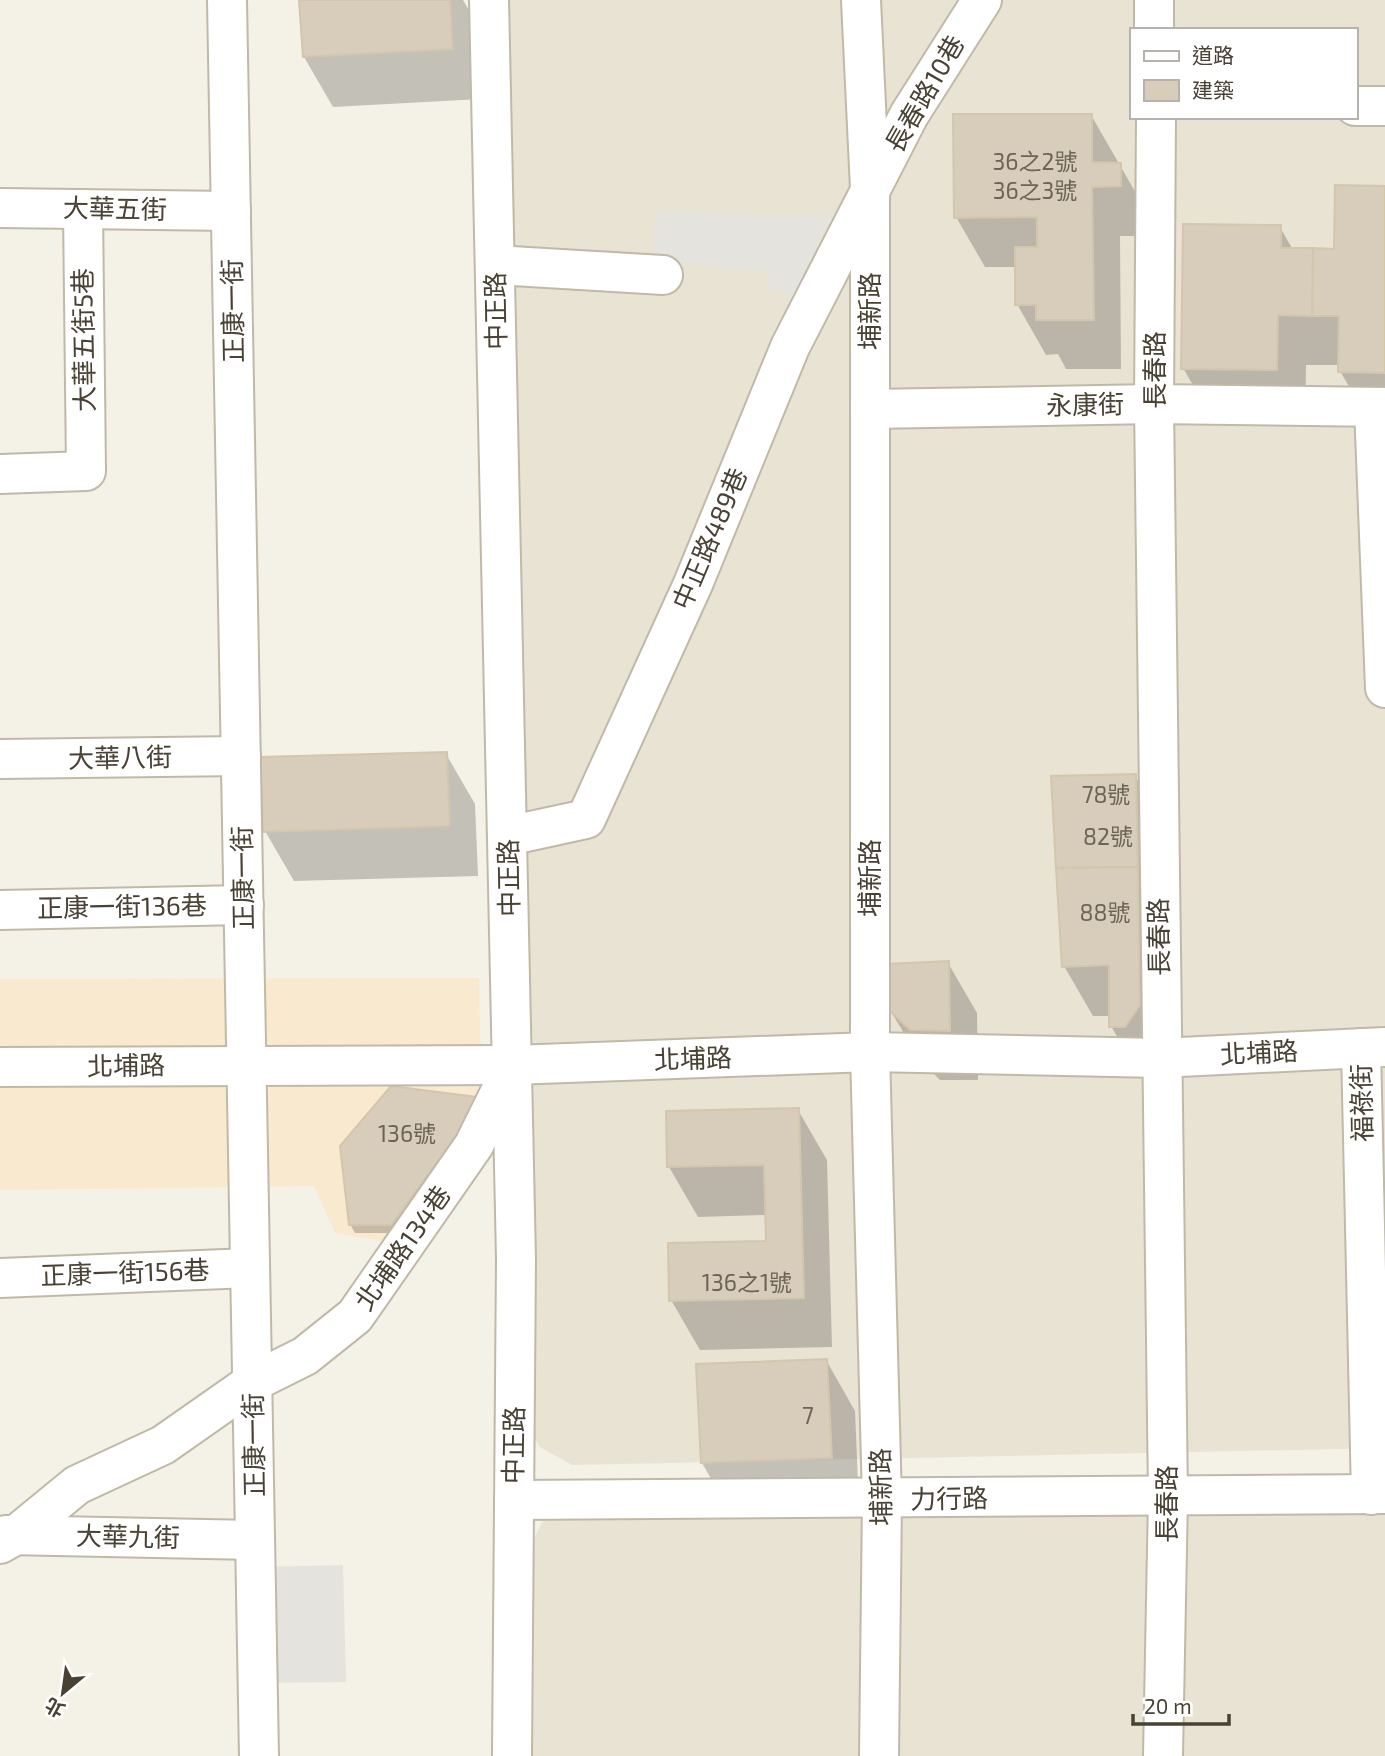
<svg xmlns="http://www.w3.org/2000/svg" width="1385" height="1756" font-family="'Exo 2','Noto Sans TC',sans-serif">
	<rect width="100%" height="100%" fill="#f4f1e6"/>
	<g fill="#e9e3d3" fill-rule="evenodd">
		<path d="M 501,0 L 1385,0 L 1385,1448 L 572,1465 L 540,1447 L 526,1425 ZM 1131,30 L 1355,30 L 1355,117 L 1131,117 Z"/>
		<polygon points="1385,1500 1385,1756 531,1756 527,1553 543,1520 556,1509"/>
	</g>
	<polygon fill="#f8e9cf" points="479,978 480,1039 493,1088 396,1243 335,1233 314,1186 0,1190 0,979"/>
	<g fill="#e5e3de">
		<polygon points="656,213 835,217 833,249 804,297 767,289 770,272 680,262 678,283 651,280"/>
		<polygon points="343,1565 346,1682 268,1683 265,1567"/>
	</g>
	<g fill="#0003">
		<polygon points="301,0 463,0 476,22 481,99 333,107 304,57"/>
		<polygon points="1091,115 1148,214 1149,236 1120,236 1121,369 1066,369 1058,354 1046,355 1017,304 1017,267 985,267 956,217"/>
		<polygon points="1385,187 1385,422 1369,421 1340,371 1340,365 1306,365 1305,420 1212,418 1183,368 1280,227 1293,250 1336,251"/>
		<polygon points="446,754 475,804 478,876 294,881 265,831"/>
		<polygon points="1135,776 1164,826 1140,1076 1111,1026 1111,1016 1093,1016 1064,966"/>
		<polygon points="948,963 977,1013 978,1080 940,1080 919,1059 889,1008"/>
		<polygon points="484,1099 396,1233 355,1233 350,1224"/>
		<polygon points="798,1110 827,1160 832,1347 700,1350 671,1300 768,1243 767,1215 698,1217 669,1167"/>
		<polygon points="826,1360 855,1411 859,1507 731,1513 702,1463"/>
	</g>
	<g fill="#d7cdba" stroke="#d3c6ad" stroke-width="2">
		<polygon points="299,0 450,0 453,49 303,57"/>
		<polygon points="953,114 1092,114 1092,162 1121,163 1121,186 1092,187 1094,320 1036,320 1036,305 1015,305 1015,247 1037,247 1037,217 954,218"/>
		<polygon points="1335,185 1385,186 1385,373 1338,372 1339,316 1312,316 1313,248 1334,249"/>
		<polygon points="1183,224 1281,225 1281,248 1313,248 1312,316 1278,315 1277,370 1181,369"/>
		<polygon points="447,752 450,826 263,832 260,757"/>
		<polygon points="1136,774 1138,867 1056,868 1051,776"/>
		<polygon points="1138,867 1140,1005 1125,1027 1109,1027 1109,965 1062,967 1056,868"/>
		<polygon points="949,961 950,1031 910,1030 888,1009 886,964"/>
		<polygon points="391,1086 485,1098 391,1225 349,1225 340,1146"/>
		<polygon points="799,1108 804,1298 669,1301 668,1243 766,1241 764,1165 667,1167 666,1111"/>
		<polygon points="827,1359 832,1458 701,1463 696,1364"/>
	</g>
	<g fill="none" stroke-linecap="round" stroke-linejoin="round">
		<g stroke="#c1b9a8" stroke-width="42">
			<g id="minor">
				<polyline points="227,0 259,1756"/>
				<polyline points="489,0 516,1259 512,1756"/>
				<polyline points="861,0 870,189 870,1052 882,1500 879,1756"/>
				<polyline points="1154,0 1154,30"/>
				<polyline points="1355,106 1385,106"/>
				<polyline points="1156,117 1154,404 1168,1497 1163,1756"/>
				<polyline points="0,208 231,211"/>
				<polyline points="495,265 663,275"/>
				<polyline points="1374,407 1385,688"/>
				<polyline points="870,409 1154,404 1385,407"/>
				<polyline points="0,474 86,471 83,209"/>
				<polyline points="0,759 241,756"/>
				<polyline points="508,836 586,819 693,584 790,347 909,115 982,0"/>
				<polyline points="0,910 244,905"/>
				<polyline points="1361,1048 1371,1495"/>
				<polyline points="0,1067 513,1065 870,1052 1160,1058 1385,1047"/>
				<polyline points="0,1278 250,1268"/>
				<polyline points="514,1500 1385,1494"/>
				<polyline points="6,1535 255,1540"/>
				<polyline points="0,1544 16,1535 77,1485 163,1445 253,1382 305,1356 355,1316 474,1145 511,1070"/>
			</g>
		</g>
		<use href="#minor" stroke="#fff" stroke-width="38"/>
	</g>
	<g text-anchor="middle" stroke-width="6" stroke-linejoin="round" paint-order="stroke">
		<g font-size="23" fill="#6c6456">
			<text x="1035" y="170">36之2號</text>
			<text x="1035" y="199">36之3號</text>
			<text x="1106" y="803">78號</text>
			<text x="1108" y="845">82號</text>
			<text x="1105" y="921">88號</text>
			<text x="407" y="1142">136號</text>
			<text x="747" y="1291">136之1號</text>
			<text x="808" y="1424">7</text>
		</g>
		<g font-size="26" fill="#484134" stroke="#fff">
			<text transform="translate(925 94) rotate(-60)" y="9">長春路10巷</text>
			<text transform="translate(115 209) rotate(1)" y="9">大華五街</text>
			<text transform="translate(233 311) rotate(-91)" y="9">正康一街</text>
			<text transform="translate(496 311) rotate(-91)" y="9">中正路</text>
			<text transform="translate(870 311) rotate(-90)" y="9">埔新路</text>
			<text transform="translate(84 340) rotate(-91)" y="9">大華五街5巷</text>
			<text transform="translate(1155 370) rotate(-90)" y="9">長春路</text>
			<text transform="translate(1085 405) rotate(-1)" y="9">永康街</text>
			<text transform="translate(710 539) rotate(-67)" y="9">中正路489巷</text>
			<text transform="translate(120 758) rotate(-1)" y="9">大華八街</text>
			<text transform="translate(243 878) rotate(-91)" y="9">正康一街</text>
			<text transform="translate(509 878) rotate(-91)" y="9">中正路</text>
			<text transform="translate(870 878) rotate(-90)" y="9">埔新路</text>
			<text transform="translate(122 907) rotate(-1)" y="9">正康一街136巷</text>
			<text transform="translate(1159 937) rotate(-91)" y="9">長春路</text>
			<text transform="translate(1259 1053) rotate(-3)" y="9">北埔路</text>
			<text transform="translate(693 1059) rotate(-2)" y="9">北埔路</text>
			<text transform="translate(126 1066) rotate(-1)" y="9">北埔路</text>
			<text transform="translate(1362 1103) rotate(-91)" y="9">福祿街</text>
			<text transform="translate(403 1248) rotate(-55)" y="9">北埔路134巷</text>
			<text transform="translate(125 1273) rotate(-2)" y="9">正康一街156巷</text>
			<text transform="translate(254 1445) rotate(-91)" y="9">正康一街</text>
			<text transform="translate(514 1445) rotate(-89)" y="9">中正路</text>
			<text transform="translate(881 1487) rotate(-91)" y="9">埔新路</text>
			<text transform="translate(949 1499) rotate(-1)" y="9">力行路</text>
			<text transform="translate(1167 1504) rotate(-90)" y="9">長春路</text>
			<text transform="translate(128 1537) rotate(1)" y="9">大華九街</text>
		</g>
	</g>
	<rect x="1130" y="28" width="228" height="91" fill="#ffffff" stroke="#b6b3ae" stroke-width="2"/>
	<rect x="1144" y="51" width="35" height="10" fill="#ffffff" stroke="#b6b3ae" stroke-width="2"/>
	<text x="1192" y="63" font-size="21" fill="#484134">道路</text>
	<rect x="1144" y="80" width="35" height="21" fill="#d7cdba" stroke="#b6b3ae" stroke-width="2"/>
	<text x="1192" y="98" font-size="21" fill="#484134">建築</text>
	<g transform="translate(63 1693) rotate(209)" stroke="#ffffff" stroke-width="5" paint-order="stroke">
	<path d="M0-5L12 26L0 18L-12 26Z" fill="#484134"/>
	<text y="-10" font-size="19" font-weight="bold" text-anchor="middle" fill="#484134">北</text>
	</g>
	<path d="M1133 1714v10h96v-10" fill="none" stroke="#484134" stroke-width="3.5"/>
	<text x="1144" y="1714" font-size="21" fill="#484134" stroke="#ffffff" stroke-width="5" paint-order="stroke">20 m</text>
</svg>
